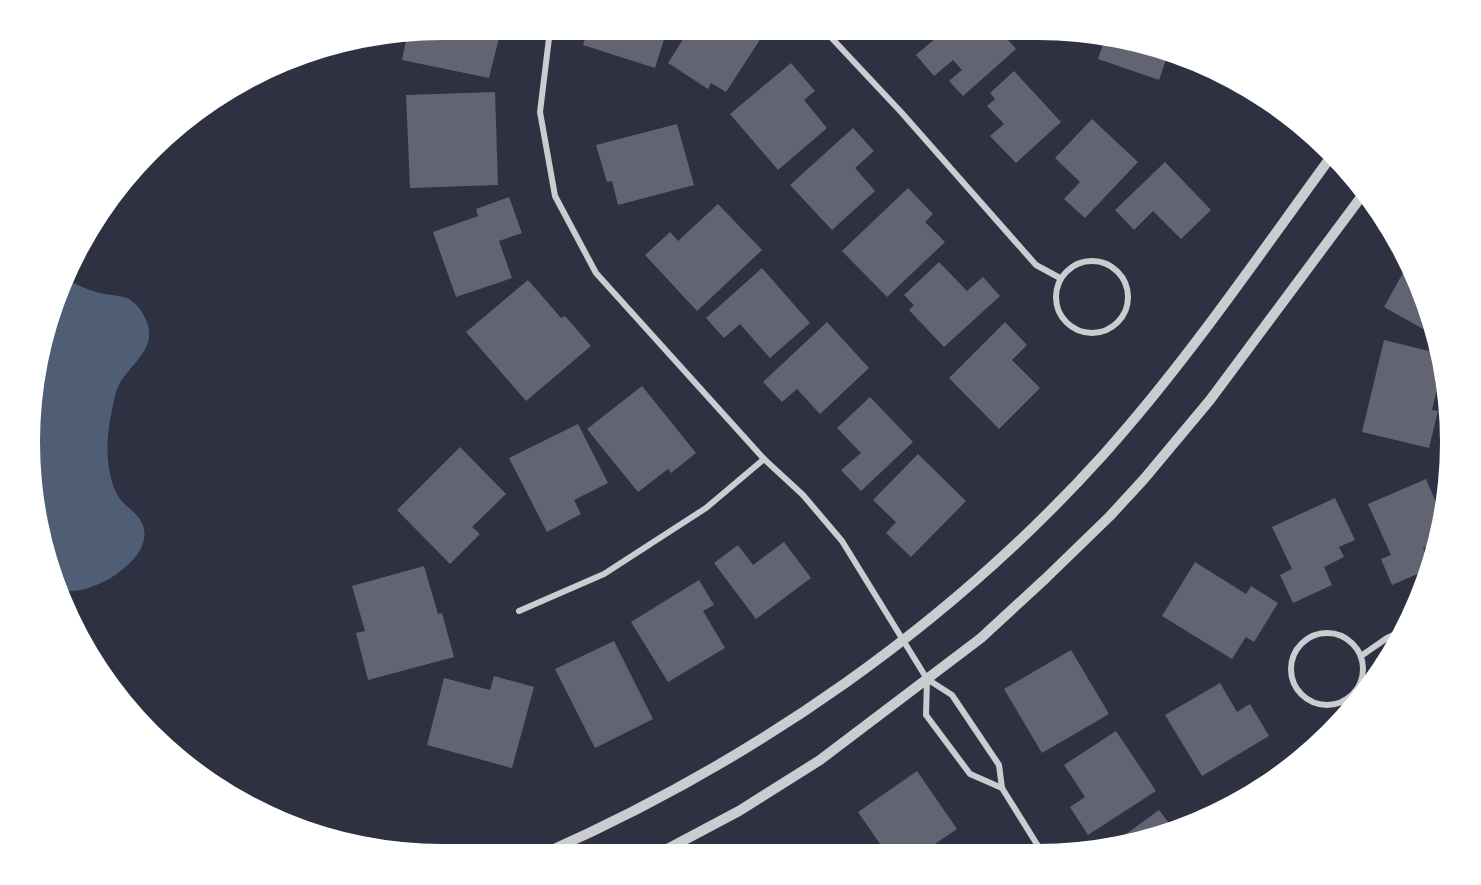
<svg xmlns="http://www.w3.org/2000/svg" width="1481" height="885" font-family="Cabin,sans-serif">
	<rect width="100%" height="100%" fill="#2d3142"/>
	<path fill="#4f5d75" d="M 67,280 C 76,284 86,289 96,292 C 106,295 118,295 127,298 C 133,301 141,309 143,314 C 161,344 136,359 121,381 C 114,393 113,407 110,420 C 106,443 106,475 118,496 C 124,506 138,513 142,523 C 153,547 125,570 107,580 C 93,587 75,595 59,589 L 52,575 L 30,443 L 52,310 Z"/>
	<g fill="#626471">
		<polygon points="443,30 501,30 489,78 402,60 407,36"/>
		<polygon points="588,30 667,30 655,68 583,45"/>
		<polygon points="689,30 716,30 728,38 733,30 756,30 763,35 726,92 711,83 708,89 668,63"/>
		<polygon points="944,31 1000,31 1016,49 963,96 949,81 962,70 953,60 934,76 916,55"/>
		<polygon points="1105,39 1169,51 1159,80 1098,59"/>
		<polygon points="791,63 815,91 804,100 827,128 778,170 730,114"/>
		<polygon points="1014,71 1061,122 1016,163 990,136 1004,124 987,106 995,99 990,93"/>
		<polygon points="495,92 498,185 410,188 406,95"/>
		<polygon points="1092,119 1138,162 1085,218 1064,199 1080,182 1055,158"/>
		<polygon points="677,124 694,185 618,205 612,181 607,182 596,145"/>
		<polygon points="853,128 874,151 855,168 875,191 832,230 790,185"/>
		<polygon points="1165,162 1211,210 1181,239 1153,211 1134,230 1115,210"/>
		<polygon points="908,188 933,214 925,222 945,242 887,297 842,251"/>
		<polygon points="509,197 522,233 499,241 512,278 456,297 433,232 478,216 476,209"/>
		<polygon points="718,204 762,250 697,311 645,255 670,232 678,241"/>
		<polygon points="939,262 967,291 983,277 1000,296 944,347 909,310 914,305 904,295"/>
		<polygon points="1408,264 1420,285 1434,331 1432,334 1384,307"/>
		<polygon points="762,268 810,323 770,358 740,324 724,338 706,318"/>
		<polygon points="528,280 561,318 565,316 591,346 526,401 466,332"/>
		<polygon points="827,322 869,368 820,414 797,389 782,402 763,382"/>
		<polygon points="1005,322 1027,345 1012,360 1040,388 999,429 949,378"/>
		<polygon points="1384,340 1441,354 1443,363 1432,410 1438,411 1429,448 1362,432"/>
		<polygon points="642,386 696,453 671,473 668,469 638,492 587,429"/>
		<polygon points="870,397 913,442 861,491 841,470 861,453 837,428"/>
		<polygon points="578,424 608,483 574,500 581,514 547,532 509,458"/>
		<polygon points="460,447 506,494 472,527 480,534 450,564 397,510"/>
		<polygon points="918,454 966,501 911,557 886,533 896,522 873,500"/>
		<polygon points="1426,479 1443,519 1437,543 1423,548 1430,565 1429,569 1392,585 1381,559 1391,555 1368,504"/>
		<polygon points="1335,498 1355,540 1339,547 1344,557 1324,567 1332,585 1293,603 1280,575 1292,569 1272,527"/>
		<polygon points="784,542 811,578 756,619 714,563 738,545 753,565"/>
		<polygon points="1195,562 1246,594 1251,586 1278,603 1254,642 1246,637 1232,659 1162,616"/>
		<polygon points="424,566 438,614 442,613 454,657 368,680 356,633 365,631 352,586"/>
		<polygon points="699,580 714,605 703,611 725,648 668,682 631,622"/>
		<polygon points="614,641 653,719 595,748 555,669"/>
		<polygon points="1071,650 1109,714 1042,753 1004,689"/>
		<polygon points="494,676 534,687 512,768 427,745 444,678 490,690"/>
		<polygon points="1220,683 1237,712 1250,704 1269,736 1202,776 1165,715"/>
		<polygon points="1116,731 1156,791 1088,835 1070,807 1085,797 1064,765"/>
		<polygon points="917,771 957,829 920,854 887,854 858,812"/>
		<polygon points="1159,810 1175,831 1111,845"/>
	</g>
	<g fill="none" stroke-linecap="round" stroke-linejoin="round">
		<g stroke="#caccd0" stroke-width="6">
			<polyline points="550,30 540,112 555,196 596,273 764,459 803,495 842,541 927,679 952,695 999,765 1002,788 1043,854"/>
			<polyline points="825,31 901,112 1036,265 1060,278"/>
			<circle cx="1092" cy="297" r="36"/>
			<polyline points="519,611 604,574 706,508 764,459"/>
			<circle cx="1327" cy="669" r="36"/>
			<polyline points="1361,656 1387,638 1404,630"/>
			<polyline points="927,680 926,715 970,774 1002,788"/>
		</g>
		<g stroke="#caccd0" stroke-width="10">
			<path d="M 543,854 C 754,761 949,626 1104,454 C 1188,360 1259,255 1333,154"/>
			<polyline points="658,854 739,811 820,760 981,638 1045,579 1110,516 1144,479 1210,400 1364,193"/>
		</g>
	</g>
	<path d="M0 0H1481V885H0ZM442 40H1038A402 402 0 0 1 1440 442V442A402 402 0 0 1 1038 844H442A402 402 0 0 1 40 442V442A402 402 0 0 1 442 40Z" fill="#fff" fill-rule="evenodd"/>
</svg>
